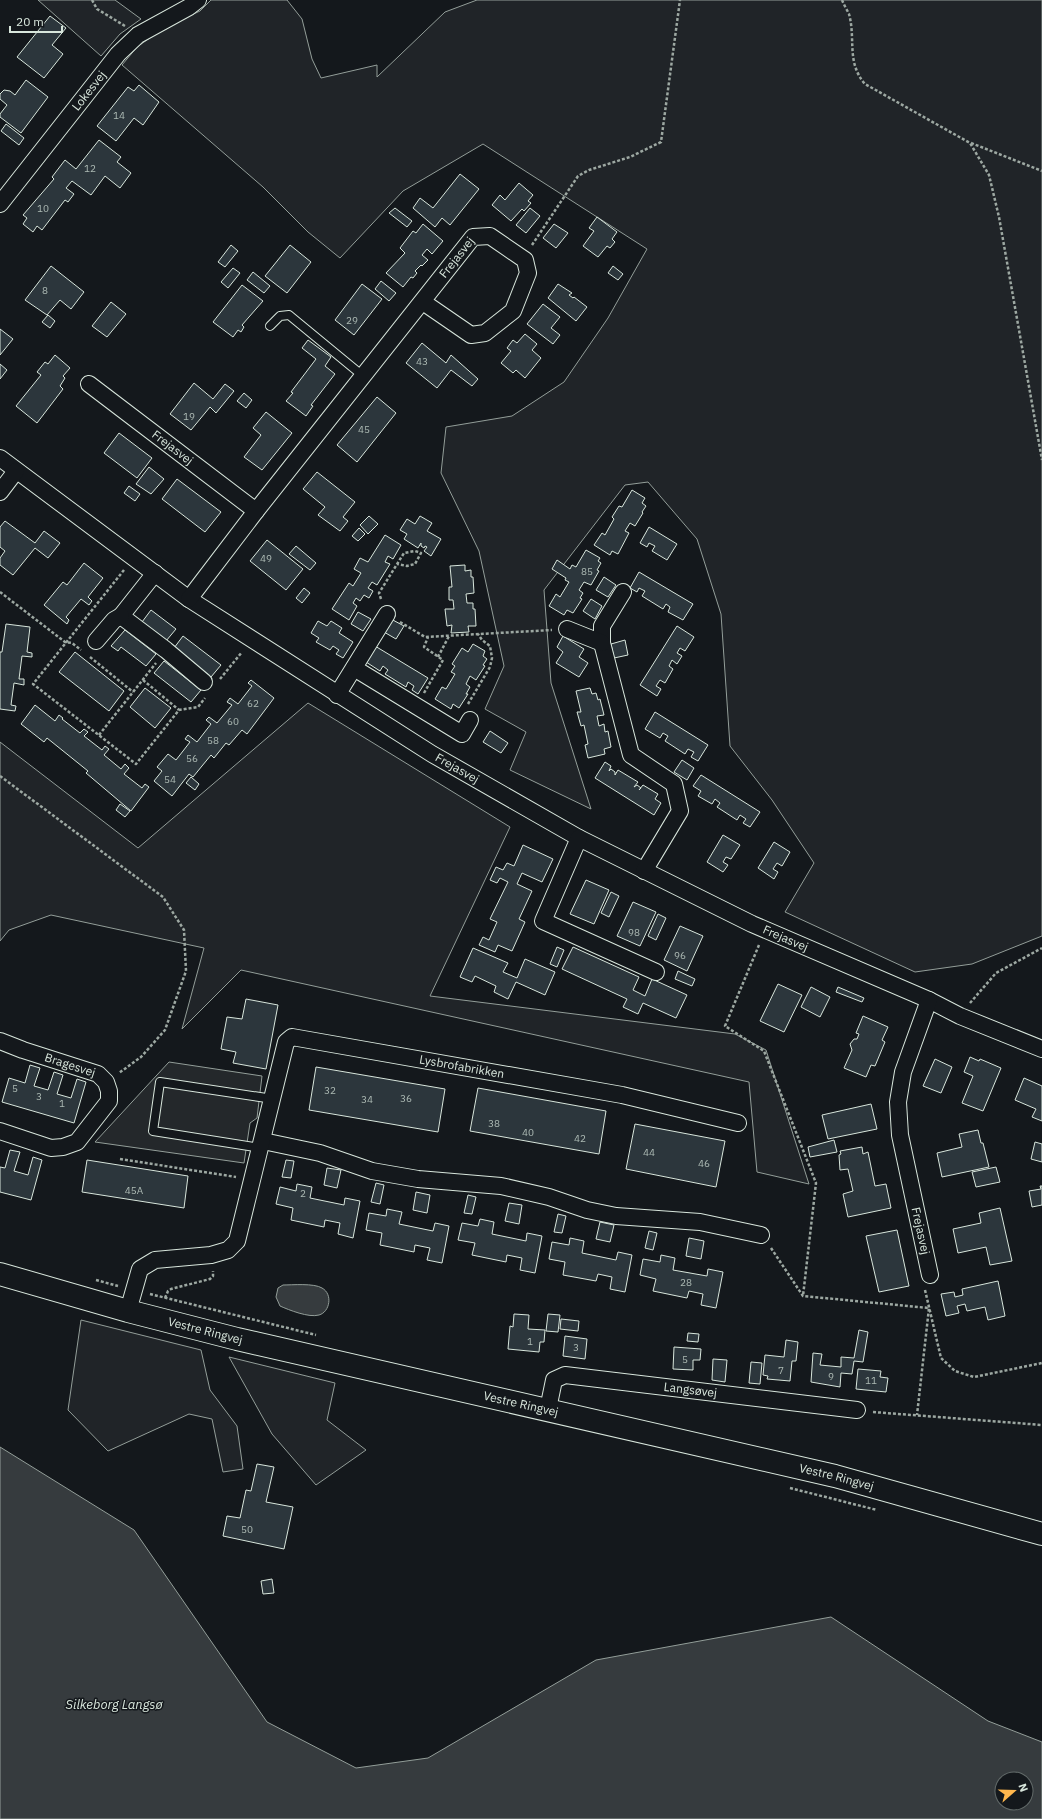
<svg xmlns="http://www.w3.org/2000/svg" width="1042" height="1819" font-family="'IBM Plex Sans',sans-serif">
	<rect width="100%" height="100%" fill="#14181c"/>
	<g fill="#202428" stroke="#939e99">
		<polygon points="38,0 115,0 141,19 120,34 101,56"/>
		<polygon points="211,0 287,0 302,19 312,59 321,78 377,65 377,77 445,12 477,0 1042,0 1042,936 972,964 915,972 785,912 814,863 772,800 730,746 721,614 697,539 648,482 625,485 544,590 551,683 591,809 510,770 526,732 485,709 504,666 479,551 441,473 446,427 512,416 564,382 608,318 647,249 483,144 403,191 340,258 308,232 263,187 122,65 137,47 164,28 200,11"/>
		<polygon points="308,703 510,827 430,996 735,1034 766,1050 809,1184 757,1172 749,1082 241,970 182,1029 204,948 51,915 9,930 0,941 0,742 138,848"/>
		<polygon points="81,1320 201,1350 210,1390 237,1426 243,1469 223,1472 212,1419 189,1414 108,1451 68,1410"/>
		<polygon points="229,1357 335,1383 327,1420 366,1450 316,1485 272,1434"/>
	</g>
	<polygon fill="#24282b" stroke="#939e99" points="169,1062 262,1076 257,1118 250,1123 244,1163 95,1142"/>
	<g fill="#363b3e" stroke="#939e99" fill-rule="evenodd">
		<path d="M 283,1285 C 292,1285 314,1283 322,1288 C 333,1294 330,1312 319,1315 C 309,1318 289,1310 280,1306 L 276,1297 L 278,1288 Z"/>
		<path d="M 0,1447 L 134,1530 L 267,1722 L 356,1768 L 428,1758 L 596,1660 L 831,1617 L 988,1721 L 1042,1742 L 1042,1819 L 0,1819 ZM 1002,1779 L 1026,1779 L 1026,1803 L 1002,1803 Z"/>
	</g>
	<g fill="#2c363c" stroke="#d8e6dc">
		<polygon points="50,16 66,28 52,45 63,54 44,78 17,57"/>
		<polygon points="26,80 48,97 21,133 0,117 0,114 7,105 0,99 0,94 4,90 10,91 15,95"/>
		<polygon points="139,85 159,102 143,125 134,118 116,141 97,126 128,87 134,91"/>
		<polygon points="6,124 24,138 19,145 1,131"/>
		<polygon points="99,140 121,157 117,162 131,173 120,188 105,176 91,195 72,181 66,188 74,194 68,202 65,200 42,230 37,226 33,232 23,224 27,218 23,215 54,179 52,177 65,160 76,169"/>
		<polygon points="460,174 479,189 450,225 442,218 435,227 413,208 420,198 433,208"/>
		<polygon points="519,183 533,195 528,201 531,203 524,211 522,209 511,221 492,205 500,195 505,200"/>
		<polygon points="395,208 412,221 407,227 389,213"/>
		<polygon points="530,208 540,216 526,233 516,225"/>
		<polygon points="597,217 617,232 612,239 615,242 610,248 607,246 598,257 583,246 594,231 589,228"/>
		<polygon points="423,224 443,241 432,254 427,249 422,255 428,260 422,266 421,265 415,271 417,273 413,278 411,277 403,287 386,273 405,253 400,248 413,231 416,233"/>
		<polygon points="554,224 568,233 556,248 543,238"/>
		<polygon points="231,245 238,251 225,267 218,262"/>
		<polygon points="290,245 311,262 287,293 265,276"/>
		<polygon points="51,266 84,292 71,309 60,300 47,315 25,300"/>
		<polygon points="613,266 623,274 618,280 608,273"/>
		<polygon points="233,268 240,273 228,288 221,282"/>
		<polygon points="253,272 270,286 264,293 247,280"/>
		<polygon points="381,281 396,293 389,301 375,289"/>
		<polygon points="362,284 382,299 354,335 335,320"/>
		<polygon points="558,284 572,293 569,295 573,298 574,297 587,307 576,321 548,298"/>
		<polygon points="242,285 263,301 242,325 244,327 241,332 238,330 233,337 213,322"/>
		<polygon points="111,302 126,314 107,337 92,326"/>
		<polygon points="543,304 560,317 551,328 560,335 553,344 527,324"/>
		<polygon points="48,315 55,321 50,328 42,322"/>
		<polygon points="0,329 13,339 0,355"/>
		<polygon points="525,334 537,344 532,350 541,358 525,378 516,370 513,373 501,363 511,351 507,348 513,340 517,343"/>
		<polygon points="308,340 331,357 325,366 335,374 311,405 313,406 306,416 286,401 293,393 291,392 316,359 302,348"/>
		<polygon points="422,343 446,363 451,355 478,379 472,386 451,370 437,388 406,363"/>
		<polygon points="55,355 70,368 63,376 65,378 60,386 63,389 37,423 16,406 41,375 37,372 45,362 48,364"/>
		<polygon points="0,364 7,370 0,379"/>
		<polygon points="194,383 213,399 225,384 234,391 216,413 210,407 191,430 170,414"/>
		<polygon points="244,393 252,400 246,408 237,401"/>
		<polygon points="377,397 396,413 357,462 337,445"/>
		<polygon points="266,412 292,433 262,470 244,457 261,435 253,428"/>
		<polygon points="119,433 152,458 137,478 104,453"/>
		<polygon points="149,467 164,479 151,494 136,484"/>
		<polygon points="317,472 355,502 343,517 348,521 340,531 318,515 325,507 303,489"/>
		<polygon points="177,479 221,512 205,532 162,499"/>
		<polygon points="129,486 140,494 135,501 124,493"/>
		<polygon points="632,490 645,498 642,503 646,506 642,512 643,513 635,526 630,523 625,531 629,533 618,554 612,551 610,555 594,545 602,533 605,535 614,519 612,517 619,506 622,507"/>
		<polygon points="369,516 378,524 368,534 360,525"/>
		<polygon points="420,516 432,523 427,531 441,539 431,556 424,551 427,547 425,546 424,548 421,546 421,543 418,548 404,539 407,534 400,530 407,519 415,524"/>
		<polygon points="5,521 35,543 44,531 60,543 48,558 35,548 13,575 0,565 0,558 5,551 0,547 0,527"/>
		<polygon points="649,527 677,544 667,560 652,551 655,546 649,543 647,547 640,543"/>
		<polygon points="359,528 365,534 358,541 352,536"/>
		<polygon points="385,535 401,545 393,559 388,556 385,562 390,564 377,585 372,582 368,588 373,591 369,598 364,595 360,601 356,598 353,603 357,606 349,620 332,609 349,583 353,586 361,573 354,569 360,558 368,562"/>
		<polygon points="267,540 303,569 286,590 250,561"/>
		<polygon points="296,546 316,563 310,570 289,554"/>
		<polygon points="586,550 600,558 598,561 601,563 597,570 599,571 591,585 584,582 579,590 583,593 580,598 582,599 573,613 567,610 564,615 549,606 556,594 560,597 569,582 565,580 566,578 552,569 557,560 570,569 572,565 576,567"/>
		<polygon points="84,563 103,578 88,597 92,601 89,605 81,599 66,617 69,620 67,624 44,605 63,582 67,585"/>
		<polygon points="465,565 465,571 471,570 471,577 473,577 474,593 466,594 467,603 473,603 473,609 475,609 476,626 468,626 469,632 451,633 452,625 447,626 445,609 454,609 453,600 449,600 449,587 452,587 450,566"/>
		<polygon points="639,572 693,604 683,620 668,612 670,607 666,604 663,609 642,596 645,591 639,588 637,592 630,588"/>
		<polygon points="604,577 616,585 608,597 596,590"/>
		<polygon points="304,588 310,593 302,603 296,598"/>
		<polygon points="591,599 602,606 595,619 583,611"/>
		<polygon points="151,610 176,629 166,641 142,622"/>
		<polygon points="358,612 371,619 363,631 351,624"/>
		<polygon points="391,619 404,626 396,639 384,632"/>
		<polygon points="318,621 327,626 331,621 342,628 339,633 353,642 343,658 336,654 339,650 333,646 330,650 316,642 319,638 311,633"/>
		<polygon points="6,624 30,627 27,652 32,653 32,657 22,656 19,679 24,679 24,685 14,683 11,705 16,706 15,711 0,709 0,652 2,652"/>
		<polygon points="677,626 694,637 685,651 680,648 677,653 682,656 677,664 672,660 669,666 673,669 665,683 660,680 656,686 661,689 657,696 640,685"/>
		<polygon points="125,630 156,654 146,666 121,647 118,651 111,646"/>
		<polygon points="183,636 221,665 211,677 174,648"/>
		<polygon points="563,636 584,649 579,657 588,663 579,677 556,663 563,652 557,647"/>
		<polygon points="625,640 628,655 614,658 611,644"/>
		<polygon points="473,644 485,651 483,656 487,659 483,665 485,666 476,680 470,676 466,684 470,687 466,694 468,694 459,708 453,704 451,709 435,699 442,687 446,689 455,674 451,672 455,666 452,664 462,648 468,652"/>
		<polygon points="375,646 428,678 418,694 412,690 414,686 408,682 406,687 385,674 388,670 383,666 380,671 366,662"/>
		<polygon points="75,652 124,691 109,711 59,672"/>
		<polygon points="164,661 201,690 191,702 154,673"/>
		<polygon points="251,680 274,698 247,734 242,730 229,745 226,743 214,758 211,755 193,777 189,774 172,796 154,781 162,771 157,767 168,754 176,760 190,742 185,739 188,735 197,742 211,724 206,720 209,717 217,723 232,705 227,702 230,698 238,704 252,686 248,683"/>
		<polygon points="145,688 171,708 155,728 130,707"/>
		<polygon points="590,688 592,694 596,693 598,700 600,699 604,715 597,716 599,726 604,724 605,732 608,731 611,747 604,749 605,754 588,758 585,745 588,744 584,725 581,726 577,712 581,712 576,691"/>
		<polygon points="35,705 55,721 59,715 63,718 62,719 80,733 84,729 88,732 84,736 102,750 105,746 109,749 104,755 121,769 125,764 129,768 124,774 142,788 145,784 149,787 131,811 86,773 88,771 47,738 44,742 21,724"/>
		<polygon points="655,712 708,745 698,761 691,757 694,752 688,749 685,754 665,741 668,736 663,733 660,738 645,729"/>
		<polygon points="490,731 508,743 501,753 483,742"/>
		<polygon points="682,760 694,768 687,780 674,772"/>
		<polygon points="605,762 611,766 609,771 611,769 615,772 615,775 618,770 638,782 634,787 637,785 641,788 639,790 643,785 658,794 655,799 661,803 654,815 595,778"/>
		<polygon points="701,775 760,812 750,827 743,823 746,819 740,815 737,820 717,807 720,803 715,799 712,804 698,796 701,791 693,786"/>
		<polygon points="191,777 199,784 195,790 186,783"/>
		<polygon points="120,804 130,811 125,817 116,810"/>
		<polygon points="723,835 740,845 731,859 726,857 723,862 728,865 723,872 707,862"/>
		<polygon points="774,842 790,852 782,866 777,863 773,869 778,872 774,879 758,868"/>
		<polygon points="523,845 553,859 542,882 522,873 517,884 532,891 519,919 525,922 512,951 498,945 495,952 479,945 483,937 489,940 497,922 490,919 508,882 500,878 497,883 490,880 496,867 503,870 507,863 514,866"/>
		<polygon points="586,880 609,890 594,924 570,914"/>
		<polygon points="611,892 619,896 609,917 601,913"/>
		<polygon points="633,902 656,912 640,946 617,936"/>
		<polygon points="658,914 666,918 656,940 648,936"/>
		<polygon points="680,926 703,936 687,971 664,960"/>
		<polygon points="557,947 564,950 557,967 550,964"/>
		<polygon points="573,947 639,977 633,990 645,996 652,979 687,995 676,1018 643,1003 638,1014 623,1007 627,999 562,969"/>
		<polygon points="473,948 508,963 503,972 517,978 525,959 555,972 545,995 516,982 508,999 494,992 496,986 475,976 472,982 460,977"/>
		<polygon points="678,971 695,979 692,986 675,979"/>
		<polygon points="778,984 802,995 784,1032 760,1021"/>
		<polygon points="811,987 830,997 820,1017 801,1007"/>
		<polygon points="838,987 864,998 862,1002 836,992"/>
		<polygon points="246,999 278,1005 266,1069 233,1063 236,1052 221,1049 227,1017 242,1019"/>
		<polygon points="863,1016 888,1027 882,1040 885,1042 875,1066 871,1065 866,1077 844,1068 852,1050 850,1044 854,1039 857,1039 859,1034 856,1033"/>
		<polygon points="970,1057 979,1061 980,1059 1001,1068 983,1111 962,1103 973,1076 964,1072"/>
		<polygon points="935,1059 952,1067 941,1093 923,1086"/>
		<polygon points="30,1065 40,1068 34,1086 48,1090 54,1072 63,1075 57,1094 71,1098 77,1079 86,1082 74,1123 2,1102 9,1078 25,1083"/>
		<polygon points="316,1067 445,1089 438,1132 309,1110"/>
		<polygon points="1024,1078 1042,1086 1042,1121 1032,1117 1036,1109 1015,1100"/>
		<polygon points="478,1088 606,1111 599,1154 470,1131"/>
		<polygon points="871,1104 877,1129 828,1139 822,1115"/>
		<polygon points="635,1124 725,1141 716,1187 626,1169"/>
		<polygon points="978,1130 981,1143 983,1143 989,1167 942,1177 937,1153 962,1147 959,1134"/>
		<polygon points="834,1140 837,1152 810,1157 808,1147"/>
		<polygon points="1035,1142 1042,1144 1042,1162 1031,1159"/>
		<polygon points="862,1147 863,1154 868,1152 875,1186 886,1184 891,1208 848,1217 843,1194 853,1191 848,1169 840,1170 839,1155 841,1154 840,1151"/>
		<polygon points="10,1150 20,1152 14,1171 28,1175 33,1157 42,1160 31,1200 0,1192 0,1167 5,1168"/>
		<polygon points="87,1160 188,1176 184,1208 82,1192"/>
		<polygon points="286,1160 294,1161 291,1178 282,1177"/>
		<polygon points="996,1167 1000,1182 976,1187 972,1172"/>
		<polygon points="327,1168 341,1170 337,1188 324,1185"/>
		<polygon points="376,1183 384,1185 380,1204 371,1202"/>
		<polygon points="297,1184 312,1187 310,1198 344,1205 345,1198 360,1201 353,1238 338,1234 340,1223 325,1220 324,1227 291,1220 293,1208 276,1204 280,1187 296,1191"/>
		<polygon points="1040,1186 1042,1186 1042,1205 1032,1207 1029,1191 1041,1189"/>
		<polygon points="416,1192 430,1195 427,1213 413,1210"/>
		<polygon points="468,1195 476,1197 472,1214 464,1213"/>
		<polygon points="509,1203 522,1205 519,1224 505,1221"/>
		<polygon points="1000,1208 1012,1261 990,1265 986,1247 958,1253 953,1229 981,1223 979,1213"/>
		<polygon points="387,1209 402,1212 399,1224 433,1231 435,1223 449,1226 442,1263 427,1260 430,1248 415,1245 414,1252 380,1245 382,1233 366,1230 369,1213 386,1216"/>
		<polygon points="558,1214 566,1216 562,1233 554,1232"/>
		<polygon points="480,1219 494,1222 492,1234 526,1241 527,1233 542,1236 535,1273 520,1270 522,1258 507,1255 506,1262 472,1255 475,1243 458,1240 462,1223 478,1226"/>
		<polygon points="600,1222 614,1225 610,1242 596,1239"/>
		<polygon points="897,1230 909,1286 879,1292 866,1236"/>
		<polygon points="649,1231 657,1233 653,1250 645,1248"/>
		<polygon points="570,1238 584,1241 582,1253 616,1260 618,1252 632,1255 625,1292 610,1289 612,1277 598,1274 596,1281 563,1275 565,1262 549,1259 552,1242 569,1245"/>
		<polygon points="689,1238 704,1241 701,1259 686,1256"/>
		<polygon points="661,1255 675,1258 673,1270 707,1276 708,1269 723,1272 716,1308 701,1305 703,1294 689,1291 687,1298 653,1291 656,1279 640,1275 643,1259 660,1262"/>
		<polygon points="998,1281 1005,1316 988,1320 985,1307 967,1311 965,1304 957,1306 959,1313 946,1316 941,1294 954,1292 955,1297 963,1295 962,1289"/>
		<polygon points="514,1314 529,1315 528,1329 545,1330 544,1342 540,1342 539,1352 508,1349 510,1326 513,1327"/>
		<polygon points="548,1314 560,1315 558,1332 546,1331"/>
		<polygon points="561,1319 579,1321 578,1331 560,1329"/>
		<polygon points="859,1330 868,1332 863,1362 854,1361 852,1374 841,1373 840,1387 811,1382 813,1353 822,1354 820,1365 841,1367 841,1357 854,1358"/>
		<polygon points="688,1333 699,1334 698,1342 687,1341"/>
		<polygon points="565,1336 587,1339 585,1359 563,1356"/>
		<polygon points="786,1340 798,1342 796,1361 792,1361 790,1381 767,1379 768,1376 763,1375 765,1355 784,1357"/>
		<polygon points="674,1347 701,1349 700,1360 693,1360 693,1370 673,1369"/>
		<polygon points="713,1359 727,1360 725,1382 712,1380"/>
		<polygon points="751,1362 762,1363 760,1384 749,1383"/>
		<polygon points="858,1369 881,1371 880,1377 888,1378 886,1392 856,1389"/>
		<polygon points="257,1464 274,1467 266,1502 293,1507 284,1549 223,1536 227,1516 240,1518 246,1490 251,1491"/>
		<polygon points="272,1579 274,1593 263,1594 261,1581"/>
	</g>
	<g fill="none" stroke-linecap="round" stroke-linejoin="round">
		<g stroke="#d8e6dc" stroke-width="10">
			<g id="service">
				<polyline points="270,326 280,316 289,315 363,376"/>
				<polyline points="261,1148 153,1131 160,1082 273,1099"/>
			</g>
		</g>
		<g stroke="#d8e6dc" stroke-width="18">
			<g id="minor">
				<path id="s1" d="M 0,204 L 118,54 L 138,35 L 189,7 L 198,0"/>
				<path id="s2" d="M 89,384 L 256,511"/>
				<path id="s3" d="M 0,458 L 189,599 L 432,754 L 579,838 L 752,924 L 929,1000 L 960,1016 L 1042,1049"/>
				<polyline points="0,492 16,471"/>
				<polyline points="155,573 121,616 166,650 204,682"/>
				<polyline points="623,592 602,626 602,643 631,755 674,784 680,811 644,871"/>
				<path id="s4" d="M 189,599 L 256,511 L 473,237 L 490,236 L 525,260 L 528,273 L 513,311 L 485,333 L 471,335 L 423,302"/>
				<polyline points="567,629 602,643"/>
				<polyline points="96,641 114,620 121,616"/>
				<polyline points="354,668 462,734 470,720"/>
				<polyline points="337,695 387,614"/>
				<polyline points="579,838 543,921 656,972"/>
				<path id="s5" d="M 929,1000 L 903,1072 L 898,1102 L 900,1135 L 930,1275"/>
				<path id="s6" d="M 0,1041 L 23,1050 L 98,1074 L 106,1082 L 109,1091 L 109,1101 L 77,1142 L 63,1147 L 51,1148 L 0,1131"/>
				<polyline points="263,1141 320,1153 372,1171 418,1179 501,1186 549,1197 587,1210 616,1216 700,1222 761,1235"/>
				<path id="s7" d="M 128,1311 L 140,1269 L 155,1260 L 211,1255 L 228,1250 L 237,1241 L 286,1042 L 292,1037 L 622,1095 L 738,1123"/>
				<path id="s8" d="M 548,1409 L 554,1380 L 565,1375 L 857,1410"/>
			</g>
		</g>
		<g stroke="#d8e6dc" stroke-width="24">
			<g id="secondary">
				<path id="s9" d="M 0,1274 L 128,1311 L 237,1339 L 835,1476 L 1042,1534"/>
			</g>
		</g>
		<g stroke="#9da8a2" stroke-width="2.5" stroke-dasharray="3 2" stroke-linecap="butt">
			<polyline points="92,0 97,9 125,26"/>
			<path d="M 842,0 C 844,5 847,10 849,14 C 856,39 846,62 865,84 L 970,143 L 989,175 L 999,217 L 1042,460"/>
			<polyline points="971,143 1042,171"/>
			<polyline points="532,245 578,176 589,170 630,157 661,142 680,0"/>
			<polyline points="124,570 33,684 136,764 179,710 198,707 205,698"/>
			<polyline points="0,592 65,642 72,643 81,650"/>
			<polyline points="381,599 379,593 404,553 415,551 421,553 415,564 407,566 397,564"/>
			<polyline points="400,622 425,637 552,630"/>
			<polyline points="90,657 133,692"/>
			<polyline points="438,657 449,636"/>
			<polyline points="220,679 242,652"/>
			<polyline points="143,680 179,710"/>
			<polyline points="424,693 443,660 424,647 428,637"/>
			<polyline points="468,704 490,667 492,658 490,646 482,640 478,634"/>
			<polyline points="99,735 156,663"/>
			<polyline points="0,776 163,897 184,930 186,971 165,1030 141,1057 119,1073"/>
			<polyline points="759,945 725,1026 764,1051 816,1183 803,1296"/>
			<polyline points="970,1003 996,973 1042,948"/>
			<polyline points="120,1159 236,1177"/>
			<polyline points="771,1248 803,1296 929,1308 917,1415"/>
			<polyline points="96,1280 118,1286"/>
			<polyline points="925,1290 941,1358 955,1371 974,1377 1042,1363"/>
			<polyline points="150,1294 316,1335"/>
			<polyline points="165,1298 168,1291 171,1289 210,1279 213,1276 213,1271"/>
			<polyline points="873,1412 1042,1425"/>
			<polyline points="790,1488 877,1510"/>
		</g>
		<use href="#service" stroke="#14181c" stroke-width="8"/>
		<use href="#minor" stroke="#14181c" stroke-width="16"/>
		<use href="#secondary" stroke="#14181c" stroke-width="22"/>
	</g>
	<g text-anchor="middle" stroke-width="3" stroke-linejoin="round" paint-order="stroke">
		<g font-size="10" fill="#adbab4">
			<text x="119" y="119">14</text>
			<text x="90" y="172">12</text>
			<text x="43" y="212">10</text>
			<text x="45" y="294">8</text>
			<text x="352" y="324">29</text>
			<text x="422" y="365">43</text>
			<text x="189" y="420">19</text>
			<text x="364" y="433">45</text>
			<text x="266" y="562">49</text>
			<text x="587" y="575">85</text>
			<text x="253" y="707">62</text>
			<text x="233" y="725">60</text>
			<text x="213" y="744">58</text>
			<text x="192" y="762">56</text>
			<text x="170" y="783">54</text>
			<text x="634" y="936">98</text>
			<text x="680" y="959">96</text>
			<text x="15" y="1092">5</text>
			<text x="330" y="1094">32</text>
			<text x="39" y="1100">3</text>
			<text x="406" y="1102">36</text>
			<text x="367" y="1103">34</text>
			<text x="62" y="1107">1</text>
			<text x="494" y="1127">38</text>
			<text x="528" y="1136">40</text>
			<text x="580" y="1142">42</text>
			<text x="649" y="1156">44</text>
			<text x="704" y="1167">46</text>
			<text x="134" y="1194">45A</text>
			<text x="303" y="1197">2</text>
			<text x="686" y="1286">28</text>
			<text x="530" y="1345">1</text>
			<text x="576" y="1351">3</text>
			<text x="685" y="1363">5</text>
			<text x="781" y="1374">7</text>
			<text x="831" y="1380">9</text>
			<text x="871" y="1384">11</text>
			<text x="247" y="1533">50</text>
		</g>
		<g font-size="12" fill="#d8e6dc" stroke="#14181c">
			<text dy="4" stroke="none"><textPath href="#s1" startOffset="144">Lokesvej</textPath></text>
			<text dy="4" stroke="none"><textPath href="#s4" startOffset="434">Frejasvej</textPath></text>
			<text dy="4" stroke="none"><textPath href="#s2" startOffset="105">Frejasvej</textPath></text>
			<text dy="4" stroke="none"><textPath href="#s3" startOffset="553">Frejasvej</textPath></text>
			<text dy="4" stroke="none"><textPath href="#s3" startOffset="923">Frejasvej</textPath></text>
			<text dy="4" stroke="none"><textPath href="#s6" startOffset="74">Bragesvej</textPath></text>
			<text dy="4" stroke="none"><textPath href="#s7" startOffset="533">Lysbrofabrikken</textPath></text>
			<text dy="4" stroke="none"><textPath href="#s5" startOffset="238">Frejasvej</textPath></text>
			<text dy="4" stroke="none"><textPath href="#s9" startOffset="213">Vestre Ringvej</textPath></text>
			<text dy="4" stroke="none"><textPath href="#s8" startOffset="168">Langsøvej</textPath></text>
			<text dy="4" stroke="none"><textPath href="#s9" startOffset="537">Vestre Ringvej</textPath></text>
			<text dy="4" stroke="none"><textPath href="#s9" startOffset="861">Vestre Ringvej</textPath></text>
		</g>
		<g font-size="13" font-style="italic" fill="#d8e6dc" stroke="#14181c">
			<text x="114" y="1709">Silkeborg Langsø</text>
		</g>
	</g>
	<g transform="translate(1014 1791) rotate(70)"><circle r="19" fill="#14181c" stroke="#626a69"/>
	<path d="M0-3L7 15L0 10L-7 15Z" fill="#ffb74d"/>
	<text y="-6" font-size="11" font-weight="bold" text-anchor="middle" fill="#d8e6dc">N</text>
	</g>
	<path d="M10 26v6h52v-6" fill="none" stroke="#d8e6dc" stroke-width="2"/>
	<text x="16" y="26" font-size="12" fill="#d8e6dc" stroke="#14181c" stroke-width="3" paint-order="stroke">20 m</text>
</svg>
